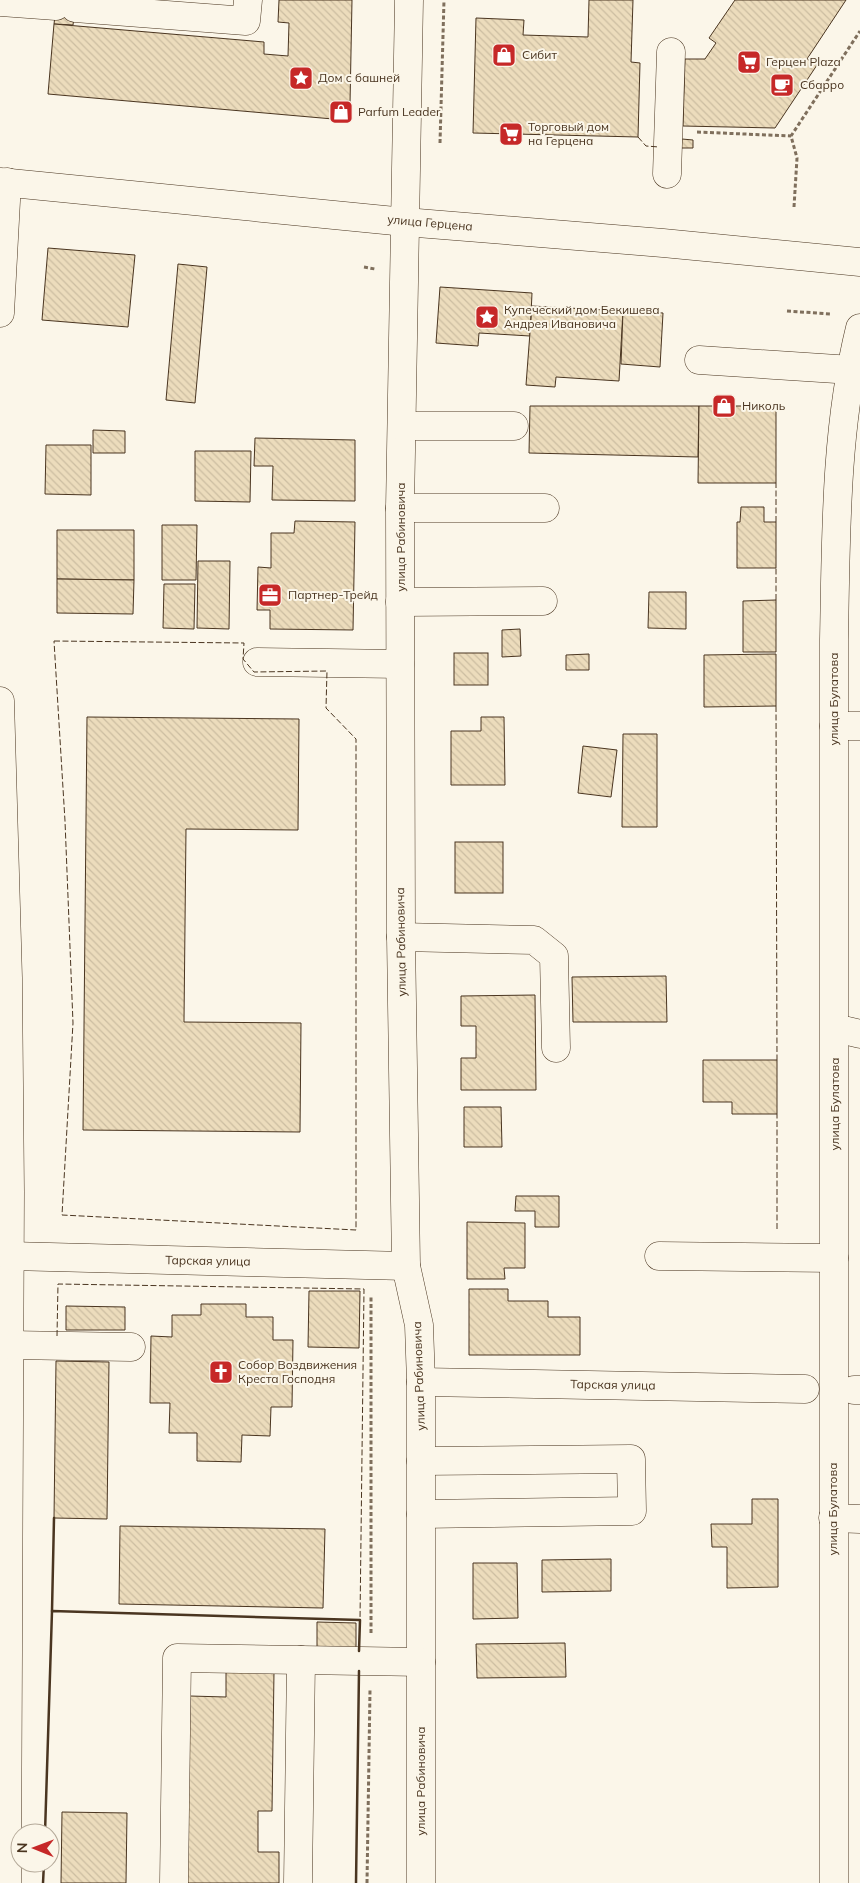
<svg xmlns="http://www.w3.org/2000/svg" width="860" height="1883" font-family="Mulish,sans-serif">
	<defs>
		<pattern id="building-back-hatch" width="6" height="6" patternUnits="userSpaceOnUse" patternTransform="scale(1.25)"><rect width="6" height="6" fill="#ecdcbc"/><path d="M-1 5l2 2M0 0l6 6M5-1l2 2" fill="none" stroke="#ccbda1"/></pattern>
	</defs>
	<rect width="100%" height="100%" fill="#fbf6e9"/>
	<g fill="url(#building-back-hatch)" stroke="#4a3520">
		<polygon points="57,0 75,8 73,25 54,24"/>
		<polygon points="279,0 352,0 350,104 333,119 48,94 54,24 264,42 264,54 288,56 289,23 278,22"/>
		<polygon points="589,0 633,0 631,62 640,63 638,137 473,133 476,18 524,20 523,35 588,37"/>
		<polygon points="735,0 846,0 807,59 817,65 775,128 683,126 685,59 705,59 716,43 709,38"/>
		<polygon points="682,139 693,140 693,148 681,148"/>
		<polygon points="48,248 135,255 128,327 42,320"/>
		<polygon points="178,264 207,267 195,403 166,400"/>
		<polygon points="440,287 532,293 530,336 479,333 478,346 436,343"/>
		<polygon points="532,306 623,311 619,381 556,377 555,387 526,385"/>
		<polygon points="623,311 663,313 660,367 621,364"/>
		<polygon points="530,406 699,406 698,457 529,453"/>
		<polygon points="699,406 776,406 776,483 698,483"/>
		<polygon points="93,430 125,431 125,453 93,453"/>
		<polygon points="255,438 355,440 355,501 272,500 273,466 254,466"/>
		<polygon points="46,445 91,445 91,495 45,494"/>
		<polygon points="195,451 251,451 250,502 195,501"/>
		<polygon points="741,507 764,507 764,522 776,522 776,568 737,568 737,522 740,522"/>
		<polygon points="295,521 355,522 353,630 270,629 270,610 257,610 258,567 271,568 271,533 294,533"/>
		<polygon points="162,525 197,525 196,580 162,580"/>
		<polygon points="57,530 134,530 134,580 57,579"/>
		<polygon points="198,561 230,561 229,629 197,628"/>
		<polygon points="57,579 134,580 133,614 57,613"/>
		<polygon points="164,584 195,584 194,629 163,628"/>
		<polygon points="649,592 686,592 686,629 648,628"/>
		<polygon points="776,600 776,652 743,652 743,601"/>
		<polygon points="520,629 521,656 502,657 502,630"/>
		<rect x="454" y="653" width="34" height="32"/>
		<polygon points="589,654 589,670 566,670 566,655"/>
		<polygon points="776,654 776,706 704,707 704,655"/>
		<polygon points="87,717 299,719 298,830 186,829 184,1022 301,1023 300,1132 83,1130"/>
		<polygon points="481,717 504,717 505,785 451,785 451,731 481,731"/>
		<polygon points="623,734 657,734 657,827 622,827"/>
		<polygon points="583,746 617,750 611,797 578,793"/>
		<rect x="455" y="842" width="48" height="51"/>
		<polygon points="666,976 667,1022 573,1022 572,977"/>
		<polygon points="535,995 536,1090 461,1090 461,1058 476,1058 476,1026 461,1026 461,996"/>
		<polygon points="703,1060 777,1060 777,1114 732,1114 732,1102 703,1102"/>
		<polygon points="464,1107 501,1107 502,1147 464,1147"/>
		<polygon points="516,1196 559,1196 559,1227 535,1227 535,1211 515,1211"/>
		<polygon points="467,1222 525,1223 525,1268 504,1268 505,1279 467,1279"/>
		<polygon points="469,1289 508,1289 508,1301 548,1301 548,1317 580,1317 580,1355 469,1355"/>
		<polygon points="309,1291 360,1291 359,1348 308,1347"/>
		<polygon points="201,1304 246,1304 246,1317 273,1317 273,1340 293,1340 292,1407 271,1407 270,1436 242,1435 241,1462 197,1461 197,1433 169,1433 170,1403 150,1403 151,1336 172,1337 172,1315 201,1315"/>
		<polygon points="66,1306 125,1307 125,1330 66,1330"/>
		<polygon points="56,1361 109,1362 107,1519 54,1518"/>
		<polygon points="752,1499 778,1499 778,1587 727,1588 727,1547 712,1547 711,1524 752,1524"/>
		<polygon points="120,1526 325,1529 323,1608 119,1604"/>
		<polygon points="611,1559 611,1591 542,1592 542,1560"/>
		<polygon points="473,1563 517,1563 518,1618 473,1619"/>
		<polygon points="317,1622 356,1623 356,1650 317,1649"/>
		<polygon points="565,1643 566,1677 477,1678 476,1644"/>
		<polygon points="226,1671 274,1672 272,1811 258,1811 258,1852 279,1852 279,1883 187,1883 190,1696 226,1697"/>
		<polygon points="62,1812 127,1813 126,1883 61,1883"/>
	</g>
	<g fill="none" stroke-linecap="round" stroke-linejoin="round">
		<g stroke="#4a3520" stroke-width="29">
			<g id="minor">
				<polyline points="409,0 400,508 401,937 406,1266 419,1325 421,1382 421,1883"/>
				<polyline points="0,2 56,6"/>
				<polyline points="75,8 246,21 248,0"/>
				<polyline points="667,174 671,52"/>
				<polyline points="0,313 7,182"/>
				<polyline points="699,360 852,370"/>
				<polyline points="402,426 514,426"/>
				<polyline points="400,508 545,508"/>
				<polyline points="400,602 543,601"/>
				<polyline points="257,662 400,664"/>
				<polyline points="0,701 8,978 10,1192 7,1883"/>
				<polyline points="834,726 860,726"/>
				<polyline points="401,937 534,940 554,956 556,1048"/>
				<polyline points="835,1028 860,1034"/>
				<polyline points="10,1256 406,1266"/>
				<polyline points="659,1256 834,1258"/>
				<polyline points="10,1345 131,1347"/>
				<polyline points="421,1382 805,1389"/>
				<polyline points="854,1390 860,1390"/>
				<polyline points="421,1461 631,1459 632,1511 421,1514"/>
				<polyline points="833,1518 860,1519"/>
				<polyline points="174,1883 177,1658 301,1660"/>
				<polyline points="298,1883 301,1660 421,1662"/>
			</g>
		</g>
		<g stroke="#4a3520" stroke-width="29">
			<g id="major">
				<polyline points="0,182 405,222 663,243 860,262"/>
				<path d="M 834,1883 L 834,640 C 836,537 835,429 860,328"/>
			</g>
		</g>
		<g stroke="#7f6f5c" stroke-width="3" stroke-dasharray="4 2.5" stroke-linecap="butt">
			<polyline points="697,132 791,136"/>
			<polyline points="440,143 444,0"/>
			<polyline points="794,207 797,158 791,136 860,31"/>
			<polyline points="364,267 375,269"/>
			<polyline points="787,311 831,314"/>
			<polyline points="371,1633 371,1295"/>
			<polyline points="367,1883 370,1690"/>
		</g>
		<use href="#minor" stroke="#fbf6e9" stroke-width="28"/>
		<use href="#major" stroke="#fbf6e9" stroke-width="28"/>
		<g stroke="#4a3520" stroke-width="1" stroke-dasharray="6 2.5" stroke-linecap="butt">
			<polyline points="638,137 646,146 659,147"/>
			<polyline points="776,522 776,483"/>
			<polyline points="776,600 776,568"/>
			<polygon points="54,641 244,643 243,659 254,672 327,671 326,708 356,739 356,1230 62,1215 73,1023 65,821"/>
			<polyline points="776,706 777,1060"/>
			<polyline points="777,1229 777,1114"/>
			<polyline points="57,1336 58,1284 364,1289 360,1620"/>
		</g>
		<g stroke="#4a3520" stroke-width="2.5">
			<polyline points="52,1611 54,1518"/>
			<polyline points="45,1833 52,1611 360,1620 359,1651"/>
			<polyline points="43,1883 44,1863"/>
			<polyline points="356,1883 359,1671"/>
		</g>
	</g>
	<defs>
		<g id="shop-square" transform="scale(1.25)"><rect x="-9" y="-9" width="18" height="18" rx="4" fill="#c62828" stroke="#fbf6e9"/><path d="M-5-2.5h2.3a2.7 3.5 0 0 1 5.4 0H5L5.5 6h-11ZM-1.5-2.5h3a1.5 2.3 0 0 0-3 0Z" fill="#fff"/></g>
		<g id="supermarket-square" transform="scale(1.25)"><rect x="-9" y="-9" width="18" height="18" rx="4" fill="#c62828" stroke="#fbf6e9"/><path d="M-6-5.5h2.5l.6 2H6L4.5 2H-2.5L-4.4-4H-6ZM-1.5 3.2a1.3 1.3 0 1 0 .1 0ZM3 3.2a1.3 1.3 0 1 0 .1 0Z" fill="#fff"/></g>
		<g id="sight-square" transform="scale(1.25)"><rect x="-9" y="-9" width="18" height="18" rx="4" fill="#c62828" stroke="#fbf6e9"/><path d="M0-6L1.8-2.2L6-1.7L2.9 1.2L3.7 5.4L0 3.3L-3.7 5.4L-2.9 1.2L-6-1.7L-1.8-2.2Z" fill="#fff"/></g>
		<g id="cafe-square" transform="scale(1.25)"><rect x="-9" y="-9" width="18" height="18" rx="4" fill="#c62828" stroke="#fbf6e9"/><path d="M-5.5-4.5H6V0H3Q3 3.5 0 3.5H-2.5Q-5.5 3.5-5.5 0ZM3-3.2v2h1.7v-2ZM-6 4.5H4V6H-6Z" fill="#fff"/></g>
		<g id="office-square" transform="scale(1.25)"><rect x="-9" y="-9" width="18" height="18" rx="4" fill="#c62828" stroke="#fbf6e9"/><path d="M-6-3h4V-5.5h4V-3h4V5H-6ZM-1-4.5V-3h2v-1.5ZM-6 0V1H6V0Z" fill="#fff"/></g>
		<g id="church-square" transform="scale(1.25)"><rect x="-9" y="-9" width="18" height="18" rx="4" fill="#c62828" stroke="#fbf6e9"/><path d="M-1.2-6h2.4v3.5h3.3v2.4h-3.3V6h-2.4V-.1h-3.3v-2.4h3.3Z" fill="#fff"/></g>
	</defs>
	<g fill-rule="evenodd">
		<use href="#shop-square" x="504" y="55"/>
		<use href="#supermarket-square" x="749" y="62"/>
		<use href="#sight-square" x="301" y="78"/>
		<use href="#cafe-square" x="782" y="85"/>
		<use href="#shop-square" x="341" y="112"/>
		<use href="#supermarket-square" x="511" y="134"/>
		<use href="#sight-square" x="487" y="317"/>
		<use href="#shop-square" x="724" y="406"/>
		<use href="#office-square" x="270" y="595"/>
		<use href="#church-square" x="221" y="1372"/>
	</g>
	<g text-anchor="middle" stroke-width="4" stroke-linejoin="round" paint-order="stroke">
		<g font-size="12" fill="#4a3520" stroke="#fbf6e9" text-anchor="start">
			<text x="522" y="59">Сибит</text>
			<text x="766" y="66">Герцен Plaza</text>
			<text x="318" y="82">Дом с башней</text>
			<text x="800" y="89">Сбарро</text>
			<text x="358" y="116">Parfum Leader</text>
			<text x="528" y="131">Торговый дом<tspan x="528" dy="14">на Герцена</tspan></text>
			<text x="504" y="314">Купеческий дом Бекишева<tspan x="504" dy="14">Андрея Ивановича</tspan></text>
			<text x="742" y="410">Николь</text>
			<text x="288" y="599">Партнер-Трейд</text>
			<text x="238" y="1369">Собор Воздвижения<tspan x="238" dy="14">Креста Господня</tspan></text>
		</g>
		<g font-size="12" fill="#4a3520" stroke="#fbf6e9">
			<text transform="translate(430 223) rotate(5)" y="4">улица Герцена</text>
			<text transform="translate(401 537) rotate(-90)" y="4">улица Рабиновича</text>
			<text transform="translate(834 699) rotate(-90)" y="4">улица Булатова</text>
			<text transform="translate(401 942) rotate(-91)" y="4">улица Рабиновича</text>
			<text transform="translate(835 1104) rotate(-90)" y="4">улица Булатова</text>
			<text transform="translate(208 1261) rotate(1)" y="4">Тарская улица</text>
			<text transform="translate(419 1376) rotate(-92)" y="4">улица Рабиновича</text>
			<text transform="translate(613 1385) rotate(1)" y="4">Тарская улица</text>
			<text transform="translate(833 1509) rotate(-90)" y="4">улица Булатова</text>
			<text transform="translate(421 1781) rotate(-90)" y="4">улица Рабиновича</text>
		</g>
	</g>
	<g transform="translate(35 1848) rotate(271)"><circle r="24" fill="#fbf6e9" stroke="#b4a999"/>
	<path d="M0-4L9 19L0 12L-9 19Z" fill="#c62828"/>
	<text y="-8" font-size="14" font-weight="bold" text-anchor="middle" fill="#4a3520">N</text>
	</g>
</svg>
